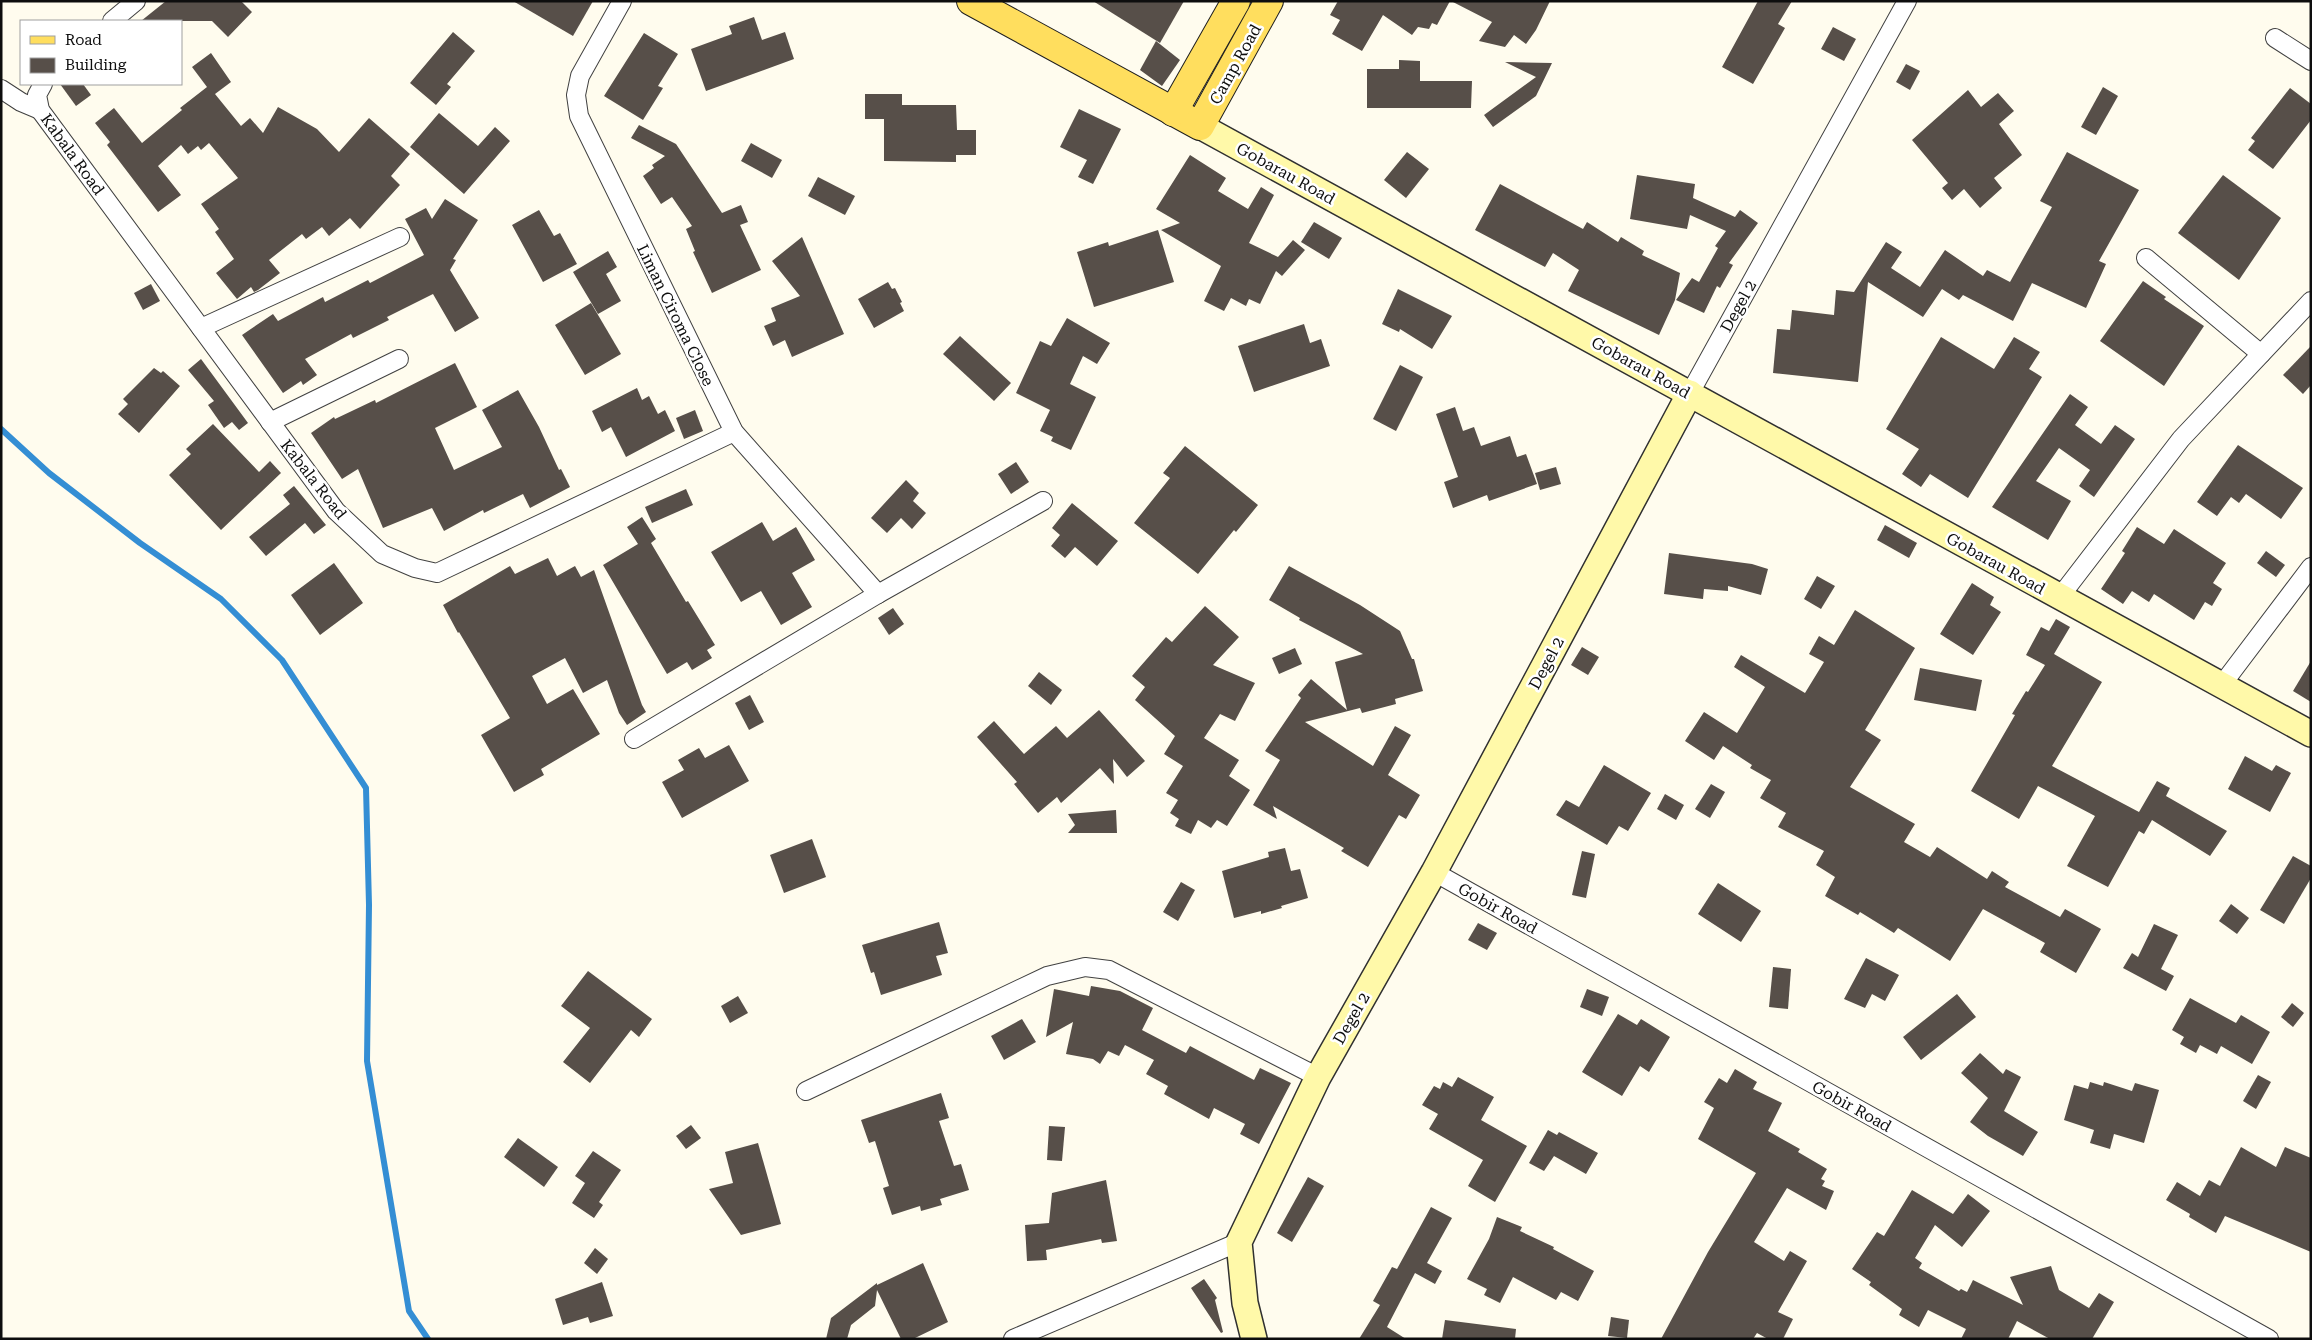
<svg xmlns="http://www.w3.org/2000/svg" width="2312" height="1340" font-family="'Roboto Serif',serif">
	<rect width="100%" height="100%" fill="#fffcee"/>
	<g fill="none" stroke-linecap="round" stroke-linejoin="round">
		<polyline stroke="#348ed4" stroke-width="6" points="1,429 49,473 140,543 221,599 282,660 366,788 369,905 367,1061 409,1311 428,1339"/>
	</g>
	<g fill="#574f49">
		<polygon points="166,1 241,1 252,12 228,37 212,21 141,21"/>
		<polygon points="513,1 593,1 573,36"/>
		<polygon points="1093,1 1184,1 1160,43"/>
		<polygon points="1338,1 1450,1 1437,25 1432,23 1429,29 1418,27 1412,35 1383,15 1362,51 1332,34 1340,20 1330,15"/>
		<polygon points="1451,1 1550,1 1536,30 1526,44 1514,35 1505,47 1479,41 1492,22"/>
		<polygon points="1758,1 1792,1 1778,24 1785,28 1753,84 1722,67"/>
		<polygon points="754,17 762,40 785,32 794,59 706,91 691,49 732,34 729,26"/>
		<polygon points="1833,27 1856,39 1844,61 1821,49"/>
		<polygon points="453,32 475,51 447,84 451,87 436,105 410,83"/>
		<polygon points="644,33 678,54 658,86 663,88 643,120 604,96"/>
		<polygon points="1156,41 1180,60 1162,86 1140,70"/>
		<polygon points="211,53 231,82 215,94 241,126 250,118 263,133 278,107 317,129 339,152 369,118 410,154 391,176 400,185 360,229 350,218 329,236 322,227 306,239 302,234 269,260 280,273 258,290 254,292 251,287 237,299 216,273 234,259 215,232 219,229 201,204 238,178 209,143 201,150 198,146 188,154 181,145 158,166 181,195 158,212 107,145 110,142 95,123 114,108 142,143 182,110 180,108 207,87 192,67"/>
		<polygon points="1399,60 1420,61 1420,81 1472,81 1471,108 1367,108 1367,69 1399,69"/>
		<polygon points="1505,62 1552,63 1536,96 1493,127 1484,115 1536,77"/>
		<polygon points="1906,64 1920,71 1910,90 1896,82"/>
		<polygon points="60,84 83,84 91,95 76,106"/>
		<polygon points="2103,87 2118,96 2096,135 2081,127"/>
		<polygon points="2290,88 2311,104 2311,120 2273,169 2248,150 2255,141 2251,138"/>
		<polygon points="1968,90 1981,107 1998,93 2014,111 1999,124 2022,155 1994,178 2002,188 1980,208 1964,189 1952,200 1942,188 1948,183 1912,140"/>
		<polygon points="865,94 902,94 902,105 956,105 957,130 976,130 976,155 956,155 956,162 884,161 884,119 865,119"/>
		<polygon points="1079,109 1121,129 1093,184 1078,177 1087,160 1060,147"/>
		<polygon points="439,113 478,146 495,127 510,141 464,194 410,147"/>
		<polygon points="639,125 676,144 722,213 741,205 748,222 740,225 761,270 712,293 693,252 695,251 686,229 692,226 672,197 661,204 643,176 654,168 652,165 665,156 631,138"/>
		<polygon points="751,143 782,160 772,178 741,161"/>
		<polygon points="1407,152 1429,169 1406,198 1384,180"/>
		<polygon points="2067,152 2139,190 2099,261 2106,264 2086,308 2032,283 2013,321 1963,295 1959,300 1942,289 1923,317 1868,282 1858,382 1773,373 1777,329 1790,330 1792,310 1834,315 1836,290 1854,292 1886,242 1902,252 1891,268 1920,287 1945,250 1983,276 1987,270 2010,282 2052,207 2040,201"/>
		<polygon points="1190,155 1226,178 1218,191 1248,209 1261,187 1274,195 1249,243 1278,257 1293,240 1305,250 1282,276 1276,271 1260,304 1249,299 1246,306 1231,298 1224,311 1204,301 1221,266 1161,230 1180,223 1156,209"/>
		<polygon points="1637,175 1695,184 1693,198 1735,217 1740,210 1758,223 1729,263 1733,265 1720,288 1717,286 1704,313 1676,300 1692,278 1699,282 1718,248 1715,246 1726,231 1690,215 1687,229 1630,219"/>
		<polygon points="2223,175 2281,218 2239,280 2178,233"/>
		<polygon points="818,177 855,196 845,215 808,196"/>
		<polygon points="1500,184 1583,229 1587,222 1618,242 1621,237 1644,251 1642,255 1680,273 1675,300 1659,335 1568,291 1579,270 1553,253 1545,267 1475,230"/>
		<polygon points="445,199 478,220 453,259 456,260 450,270 479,318 455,332 433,294 387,317 389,320 353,338 351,334 305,359 317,375 303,385 301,381 283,393 242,335 273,314 278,321 323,297 325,302 368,280 370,283 424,255 405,219 426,208 432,219"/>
		<polygon points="539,210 554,236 560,233 577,264 543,282 512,225"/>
		<polygon points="1314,222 1342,238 1329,259 1301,242"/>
		<polygon points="1158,230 1174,282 1094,307 1077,252 1108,242 1109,246"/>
		<polygon points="802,237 844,334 792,357 785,340 773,346 764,326 776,321 771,308 800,296 772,261"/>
		<polygon points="608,251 617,267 606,274 621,301 598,314 573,272"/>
		<polygon points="2143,281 2166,297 2164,299 2204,326 2164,386 2100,341"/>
		<polygon points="888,282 892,289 895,288 902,302 900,303 904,311 874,328 858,299"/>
		<polygon points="151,284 160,301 143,310 134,293"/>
		<polygon points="1398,289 1452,316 1432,349 1400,329 1399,332 1382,324"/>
		<polygon points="591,303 621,354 585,375 555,325"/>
		<polygon points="1067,318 1110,343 1097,364 1083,356 1070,384 1096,397 1071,450 1051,441 1053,437 1040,431 1050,410 1016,393 1040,341 1051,346"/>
		<polygon points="1304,324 1310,343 1321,339 1330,366 1254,392 1238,346"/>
		<polygon points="960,336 1011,383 994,401 943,354"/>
		<polygon points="1941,337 1994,369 2014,337 2040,352 2029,369 2042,377 1968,498 1930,474 1921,487 1902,474 1919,449 1886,429"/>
		<polygon points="2311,346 2311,385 2303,394 2283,375"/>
		<polygon points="201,359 248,423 239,430 232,422 224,428 208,405 214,401 188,370"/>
		<polygon points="455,363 477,407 435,428 454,470 502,447 482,410 518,390 539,427 559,470 561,469 570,487 530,508 523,494 484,513 483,510 444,531 432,508 383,528 358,469 342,479 311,433 334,417 335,419 375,400 376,403"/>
		<polygon points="1400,365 1423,377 1396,431 1373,419"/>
		<polygon points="154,368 161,373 163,371 180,386 139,433 118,414 128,404 123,399"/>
		<polygon points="637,388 642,400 649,396 658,414 665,410 675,431 626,457 611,427 602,432 592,411"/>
		<polygon points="2070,394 2088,407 2075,425 2101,444 2115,425 2135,439 2094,497 2079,486 2090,470 2059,448 2036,481 2071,501 2048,540 1992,507"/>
		<polygon points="1455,407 1463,431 1474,427 1481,446 1510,436 1517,457 1526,454 1537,484 1489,501 1487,495 1453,508 1444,482 1458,477 1436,414"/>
		<polygon points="695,410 703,431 684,439 676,418"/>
		<polygon points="213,424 259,472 270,461 281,473 221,530 169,475 191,454 186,449"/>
		<polygon points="2238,445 2303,488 2281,519 2246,494 2239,503 2231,497 2217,516 2197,502"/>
		<polygon points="1185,446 1258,505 1236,532 1234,530 1198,574 1134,523 1170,478 1163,473"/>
		<polygon points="1016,462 1029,482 1011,494 998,474"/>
		<polygon points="1556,467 1561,484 1540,490 1535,473"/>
		<polygon points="906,480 919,493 913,501 926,513 912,529 901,518 887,533 871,518"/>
		<polygon points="294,486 326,525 314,534 305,523 266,556 249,537 290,504 283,495"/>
		<polygon points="686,489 693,505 652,523 645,507"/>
		<polygon points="1072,503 1118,541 1097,566 1075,547 1065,558 1051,546 1060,535 1052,528"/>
		<polygon points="642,517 656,539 651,543 686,602 688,601 715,645 707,650 712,658 692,670 687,662 667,674 603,565 638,544 627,527"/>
		<polygon points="762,522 773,541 796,527 815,560 792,573 812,607 781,625 761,591 741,602 711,552"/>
		<polygon points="1885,525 1917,543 1909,558 1877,540"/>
		<polygon points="2137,527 2164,544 2174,529 2226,563 2213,583 2222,589 2212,606 2205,602 2194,620 2154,594 2149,602 2132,591 2123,604 2101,589 2125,553 2122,551"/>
		<polygon points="2266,551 2285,565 2276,577 2257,563"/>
		<polygon points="1669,553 1752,564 1768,569 1761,595 1728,586 1728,591 1704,589 1703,599 1664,594"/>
		<polygon points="548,558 557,576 575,566 581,577 594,570 642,705 646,712 627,725 619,713 607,680 583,693 565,658 532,676 547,704 573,689 600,734 541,769 544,775 514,792 481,735 510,718 459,632 458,633 443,605 510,566 515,574"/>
		<polygon points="334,563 363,603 320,635 291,595"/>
		<polygon points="1289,566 1360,605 1400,631 1412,659 1414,659 1423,691 1395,699 1396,704 1362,713 1360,708 1305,722 1373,766 1395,726 1411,735 1388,775 1420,795 1406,819 1399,815 1368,867 1341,851 1344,848 1273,806 1277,819 1253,805 1280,760 1265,751 1301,698 1298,695 1311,679 1347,710 1335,662 1363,654 1299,620 1300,618 1269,600"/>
		<polygon points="1817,576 1835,586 1821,609 1804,599"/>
		<polygon points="1972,583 1994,597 1990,605 2001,612 1973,655 1940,634"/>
		<polygon points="1205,606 1239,637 1213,665 1255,683 1235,721 1220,714 1204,738 1239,760 1229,776 1250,790 1227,826 1217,820 1211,828 1198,820 1191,834 1175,826 1179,819 1170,813 1178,800 1166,793 1183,766 1164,754 1175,736 1135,700 1145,687 1132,676 1166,637 1172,642"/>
		<polygon points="893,608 904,624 889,635 878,618"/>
		<polygon points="1855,610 1915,648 1865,730 1881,740 1850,787 1915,824 1904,842 1930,857 1937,847 1987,879 1992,871 2009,882 2005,887 2060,917 2065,909 2101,929 2076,973 2040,952 2045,943 1983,909 1950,961 1898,928 1894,933 1860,912 1858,915 1825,896 1835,877 1816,865 1824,851 1778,827 1786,813 1760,798 1771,780 1750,768 1752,765 1723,746 1714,760 1685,741 1704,712 1737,733 1765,687 1734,667 1741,655 1805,693 1824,662 1809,654 1819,636 1834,645"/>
		<polygon points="2056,619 2070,627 2054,654 2102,682 2052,766 2139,812 2157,781 2170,788 2166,796 2227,831 2210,856 2152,820 2144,834 2139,831 2108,887 2067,866 2095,816 2038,786 2019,819 1971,791 2015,715 2012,714 2026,691 2028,692 2045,665 2026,655 2041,627 2049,631"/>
		<polygon points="1582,647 1599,657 1588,675 1571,665"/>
		<polygon points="1295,648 1302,664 1279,674 1272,658"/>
		<polygon points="2311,661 2311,702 2293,691"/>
		<polygon points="1920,668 1982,680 1976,711 1914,700"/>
		<polygon points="1039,672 1062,690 1051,705 1028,686"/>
		<polygon points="750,695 764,722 749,730 735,703"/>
		<polygon points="1099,710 1145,761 1127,777 1113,759 1114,784 1100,768 1061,803 1057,797 1038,813 1014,784 1017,782 977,737 994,721 1024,754 1056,726 1067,738"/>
		<polygon points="729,745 749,781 682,818 662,782 684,770 678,760 699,748 705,758"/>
		<polygon points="2245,756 2272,771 2276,765 2291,773 2270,812 2228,789"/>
		<polygon points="1604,765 1651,793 1628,831 1619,826 1607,845 1556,815 1566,800 1579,807"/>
		<polygon points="1711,784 1725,792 1710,818 1695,809"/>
		<polygon points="1665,794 1684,805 1676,820 1657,809"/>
		<polygon points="1116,810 1117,833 1068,833 1075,825 1068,814"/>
		<polygon points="812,839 826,877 784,893 770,855"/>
		<polygon points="1285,848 1291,871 1300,869 1308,898 1281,906 1282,908 1261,914 1261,911 1234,918 1222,871 1269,857 1268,852"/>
		<polygon points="1582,851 1595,854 1586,898 1572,895"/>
		<polygon points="2293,856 2311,866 2311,878 2284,924 2260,910"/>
		<polygon points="1181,882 1195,890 1178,921 1163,912"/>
		<polygon points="1718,883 1761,911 1741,942 1698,914"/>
		<polygon points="2231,904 2249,918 2237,934 2219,921"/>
		<polygon points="939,922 948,953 936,956 942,975 881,995 874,972 871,973 862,945"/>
		<polygon points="1478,923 1497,933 1487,950 1468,940"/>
		<polygon points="2154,924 2178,935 2161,969 2174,976 2166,991 2123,968 2132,953 2138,957"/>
		<polygon points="1866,958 1899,975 1885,1001 1872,994 1865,1008 1844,999"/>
		<polygon points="1773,967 1791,969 1788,1009 1769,1007"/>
		<polygon points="588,971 652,1019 639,1037 631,1030 590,1083 563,1062 590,1028 561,1006"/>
		<polygon points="1091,986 1120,991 1153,1008 1142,1030 1186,1053 1190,1046 1254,1080 1260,1068 1291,1083 1259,1144 1240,1134 1245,1124 1214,1108 1209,1119 1164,1094 1168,1086 1146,1074 1154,1060 1125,1045 1119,1056 1108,1051 1100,1064 1093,1059 1066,1054 1073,1022 1046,1037 1054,989 1089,996"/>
		<polygon points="1587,989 1609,997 1602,1016 1580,1007"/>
		<polygon points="1957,994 1976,1017 1921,1060 1903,1037"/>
		<polygon points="738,996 748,1013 730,1023 721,1006"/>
		<polygon points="2190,998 2236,1023 2241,1015 2270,1032 2252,1064 2221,1046 2217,1054 2200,1045 2196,1053 2180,1044 2184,1037 2172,1030"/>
		<polygon points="2292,1003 2304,1013 2293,1027 2281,1017"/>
		<polygon points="1618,1014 1637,1025 1641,1019 1670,1037 1649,1072 1640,1066 1622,1096 1582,1072"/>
		<polygon points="1022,1019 1036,1042 1004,1060 991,1036"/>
		<polygon points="1980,1053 2003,1074 2006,1069 2021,1077 2004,1111 2038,1132 2023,1156 1988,1136 1970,1122 1988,1098 1961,1073"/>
		<polygon points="1735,1069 1757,1082 1753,1089 1782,1103 1768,1131 1800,1149 1798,1152 1827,1169 1821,1179 1825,1181 1822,1186 1834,1191 1826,1210 1787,1188 1754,1242 1784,1261 1790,1251 1807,1261 1778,1312 1793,1319 1783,1339 1768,1339 1757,1333 1753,1339 1661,1339 1708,1252 1756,1173 1698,1139 1714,1108 1704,1102 1719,1078 1727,1083"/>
		<polygon points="2258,1075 2271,1082 2256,1109 2243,1101"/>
		<polygon points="1458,1077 1494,1097 1481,1120 1527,1146 1495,1202 1468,1186 1483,1160 1429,1129 1438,1114 1422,1105 1434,1086 1440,1089 1443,1082 1452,1087"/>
		<polygon points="2090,1082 2103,1086 2104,1082 2132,1091 2135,1083 2159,1090 2144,1143 2114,1134 2110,1149 2090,1143 2094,1130 2064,1120 2074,1085 2088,1089"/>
		<polygon points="941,1093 949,1118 939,1121 954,1166 961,1164 969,1190 940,1199 942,1205 921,1211 920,1206 892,1215 883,1188 889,1186 875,1141 869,1143 861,1120"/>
		<polygon points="691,1125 701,1138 686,1149 676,1136"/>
		<polygon points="1049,1126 1065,1127 1062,1161 1047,1160"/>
		<polygon points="1548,1130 1557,1135 1559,1132 1598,1153 1586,1174 1554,1156 1544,1171 1529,1163"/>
		<polygon points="518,1138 558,1167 544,1187 504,1157"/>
		<polygon points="758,1143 781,1224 741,1235 709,1189 733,1183 725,1152"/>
		<polygon points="2241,1147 2276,1167 2285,1147 2311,1158 2311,1252 2225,1216 2216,1233 2189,1217 2190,1214 2166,1200 2177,1182 2200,1196 2209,1180 2220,1186"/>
		<polygon points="593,1151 621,1170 599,1202 603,1205 594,1218 572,1203 585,1183 575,1176"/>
		<polygon points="1308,1177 1324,1186 1292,1242 1277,1233"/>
		<polygon points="1106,1180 1117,1241 1102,1243 1101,1239 1046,1250 1047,1260 1027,1261 1025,1225 1049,1223 1052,1193"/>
		<polygon points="1912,1190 1953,1214 1968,1194 1990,1211 1962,1247 1935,1225 1915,1258 1922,1263 1919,1268 1959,1291 1961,1289 1967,1292 1973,1280 2023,1305 2010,1277 2051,1266 2059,1290 2089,1308 2099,1293 2114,1302 2092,1339 2050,1339 2017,1321 2008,1339 1961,1339 1966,1329 1928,1310 1919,1327 1899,1315 1902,1309 1869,1285 1871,1282 1852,1269 1877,1232 1884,1236"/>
		<polygon points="1431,1207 1452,1218 1427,1263 1442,1271 1435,1284 1415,1273 1387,1327 1406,1339 1359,1339 1380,1305 1373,1301 1392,1267 1397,1269"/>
		<polygon points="1497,1217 1522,1227 1520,1231 1554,1247 1553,1249 1594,1271 1578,1301 1561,1292 1556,1300 1513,1277 1500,1303 1484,1295 1487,1289 1467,1279 1489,1239"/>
		<polygon points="595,1248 608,1259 597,1274 584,1263"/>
		<polygon points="923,1263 948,1322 913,1339 901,1339 877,1290 875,1306 851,1325 847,1339 826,1339 831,1318 877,1283 877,1285"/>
		<polygon points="1204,1279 1217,1298 1215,1300 1223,1332 1221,1333 1191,1288"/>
		<polygon points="602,1282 613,1316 590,1323 588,1317 563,1325 555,1299"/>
		<polygon points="1611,1317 1629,1320 1627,1338 1608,1336"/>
		<polygon points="1445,1320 1516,1329 1515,1339 1442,1339"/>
	</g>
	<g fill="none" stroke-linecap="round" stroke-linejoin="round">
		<g stroke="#414141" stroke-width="20">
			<g id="street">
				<polyline points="622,1 580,76 576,95 579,116 734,432 878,594"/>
				<polyline points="112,21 136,1"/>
				<polyline points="2275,38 2311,61"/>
				<polyline points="43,84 37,95 40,110 336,511 382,554 415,568 437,573 734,432"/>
				<polyline points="1,89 21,102 40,110"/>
				<polyline points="2146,258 2261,354"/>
				<polyline points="201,328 400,237"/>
				<polyline points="1690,393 1907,1"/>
				<polyline points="270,422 399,359"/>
				<polyline points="2059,598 2181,439 2311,301"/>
				<polyline points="2221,686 2311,567"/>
				<polyline points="634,739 878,594 1043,501"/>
				<polyline points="1434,872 2269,1339"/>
				<polyline points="806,1091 1047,976 1085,967 1109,970 1318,1077"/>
				<polyline points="1013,1339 1239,1242"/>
			</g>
		</g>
		<g stroke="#303030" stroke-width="28">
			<g id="secondary">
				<polyline points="1200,126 2311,734"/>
				<polyline points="1254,1339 1245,1303 1239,1242 1318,1077 1434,872 1690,393"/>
			</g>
		</g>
		<g stroke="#1f1f1f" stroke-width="30">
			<g id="primary">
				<polyline points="971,1 1200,126 1269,1"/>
				<polyline points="1173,112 1236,1"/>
			</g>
		</g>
		<use href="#street" stroke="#fff" stroke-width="18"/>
		<use href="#secondary" stroke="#fff9a9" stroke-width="25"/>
		<use href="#primary" stroke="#ffde5e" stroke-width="28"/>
	</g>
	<g text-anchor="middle" stroke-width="5" stroke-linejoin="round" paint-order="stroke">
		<g font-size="16" fill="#0e0e0e" stroke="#fff">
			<text transform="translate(1235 64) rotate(-61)" y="6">Camp Road</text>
			<text transform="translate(73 154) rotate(54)" y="6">Kabala Road</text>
			<text transform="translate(1286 173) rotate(29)" y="6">Gobarau Road</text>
			<text transform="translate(1738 306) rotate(-61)" y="6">Degel 2</text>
			<text transform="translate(676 315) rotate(64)" y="6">Liman Ciroma Close</text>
			<text transform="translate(1641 367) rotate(29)" y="6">Gobarau Road</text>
			<text transform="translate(314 479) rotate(52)" y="6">Kabala Road</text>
			<text transform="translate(1996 563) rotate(29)" y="6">Gobarau Road</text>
			<text transform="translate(1546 663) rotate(-62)" y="6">Degel 2</text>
			<text transform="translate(1498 908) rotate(29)" y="6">Gobir Road</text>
			<text transform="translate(1351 1018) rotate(-60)" y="6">Degel 2</text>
			<text transform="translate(1852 1106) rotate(29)" y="6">Gobir Road</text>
		</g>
	</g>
	<rect width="2312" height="1340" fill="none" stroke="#0e0e0e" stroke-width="5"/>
	<rect x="20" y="20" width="162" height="65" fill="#ffffff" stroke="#9f9f9f"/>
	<rect x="30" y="36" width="25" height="8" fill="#ffde5e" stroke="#9f9f9f"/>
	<text x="65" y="45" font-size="15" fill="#0e0e0e">Road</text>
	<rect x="30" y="58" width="25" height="15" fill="#574f49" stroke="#9f9f9f"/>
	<text x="65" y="70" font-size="15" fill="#0e0e0e">Building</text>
</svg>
